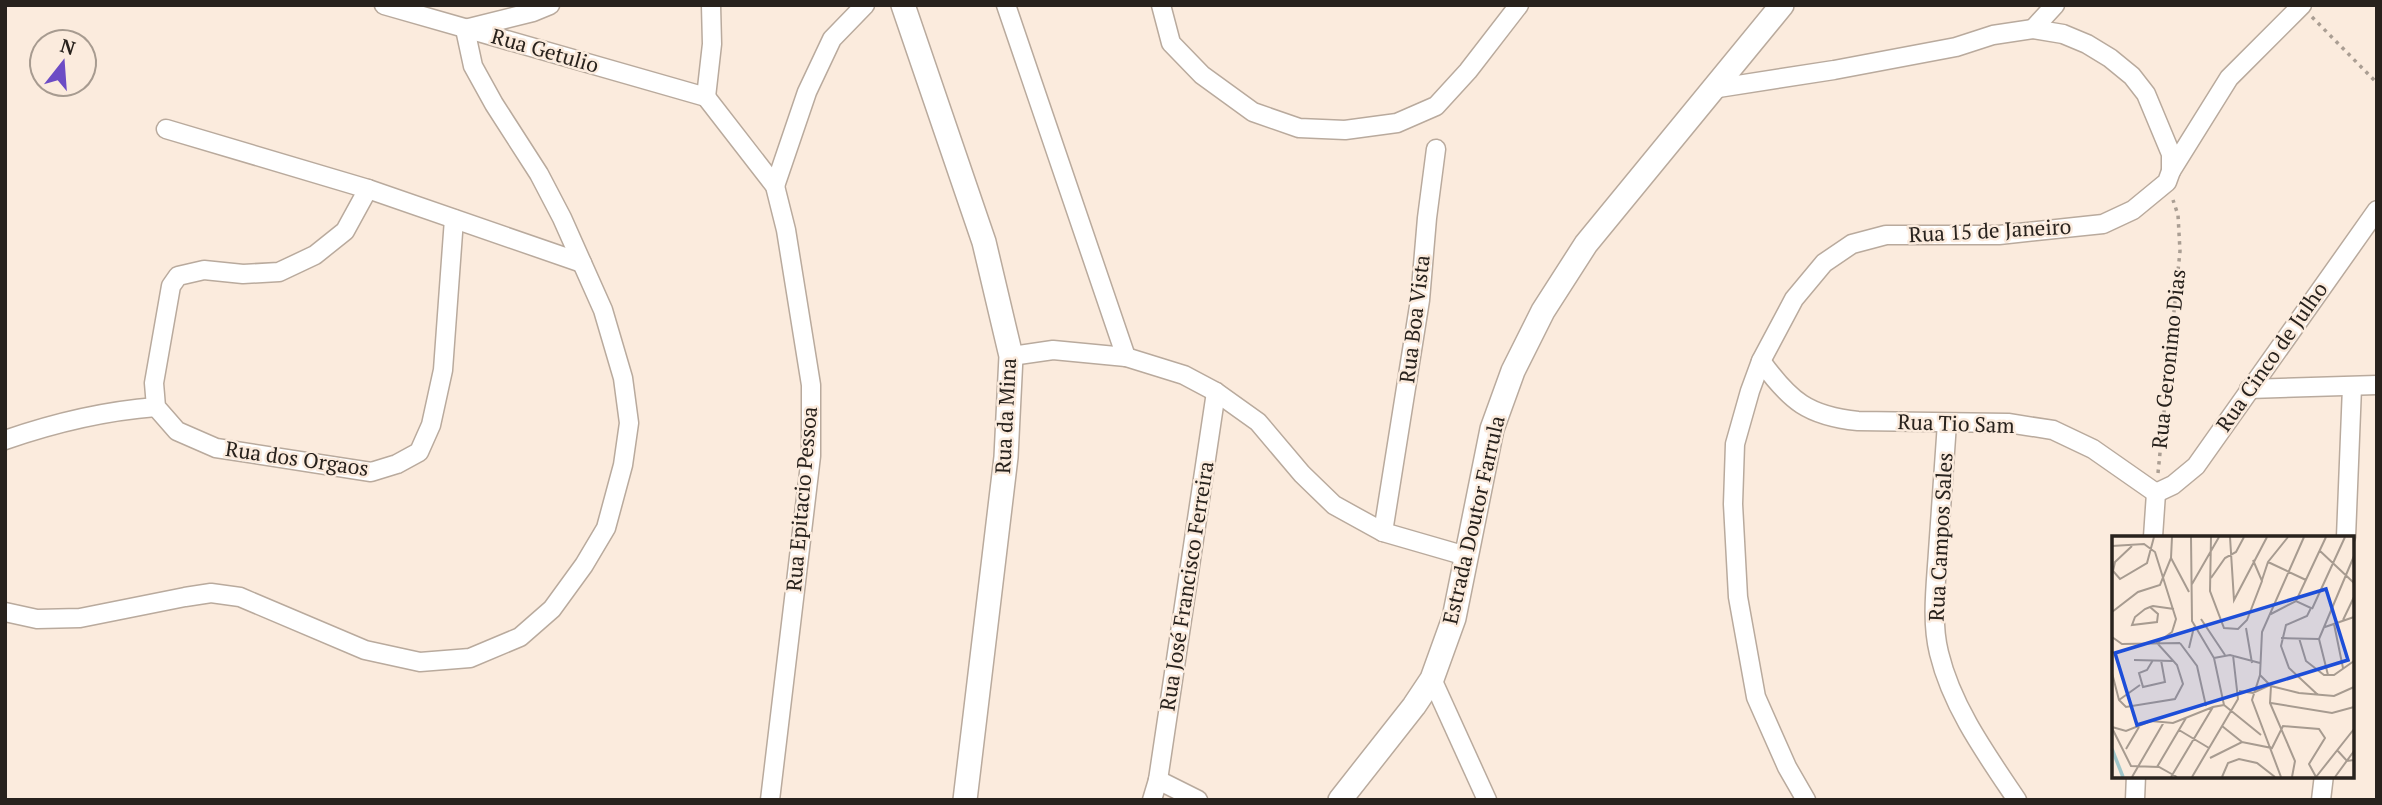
<svg xmlns="http://www.w3.org/2000/svg" width="2382" height="805" font-family="'PT Serif',serif">
	<rect width="100%" height="100%" fill="#fbebdd"/>
	<g fill="none" stroke-linecap="round" stroke-linejoin="round">
		<g stroke="#b9aa9d" stroke-width="21">
			<g id="street">
				<polyline points="384,5 706,97"/>
				<polyline points="1006,5 1126,357"/>
				<polyline points="1161,5 1171,43 1202,75 1253,112 1299,128 1345,130 1397,123 1436,106 1468,71 1519,5"/>
				<polyline points="2033,29 2055,5"/>
				<polyline points="1712,89 1834,70 1956,47 1993,35 2033,29 2063,34 2087,44 2110,58 2132,76 2146,94 2171,154 2171,171 2167,182 2133,210 2103,224 1999,235 1886,235 1852,244 1824,263 1794,299 1761,361 1750,391 1735,444 1733,504 1738,597 1756,697 1787,767 1806,800"/>
				<polyline points="706,97 775,186 786,230 811,385 811,456 770,800"/>
				<polyline points="706,97 712,44 711,5"/>
				<polyline points="166,129 368,189 582,263"/>
				<polyline points="2171,171 2229,78 2302,5"/>
				<polyline points="775,186 807,92 832,39 865,5"/>
				<polyline points="368,189 345,231 315,255 279,272 243,274 204,270 178,276 171,286 154,383 156,407 177,431 216,448 371,472 397,464 419,452 431,425 443,370 454,219"/>
				<polyline points="1011,356 1053,350 1126,357 1184,375 1216,392 1258,422 1302,474 1334,505 1383,532 1466,556"/>
				<path d="M 1761,361 C 1790,401 1808,416 1858,421 L 2008,423 L 2053,430 L 2093,449 L 2156,493"/>
				<polyline points="2249,389 2377,385"/>
				<path d="M 1947,423 C 1944,466 1941,509 1938,552 C 1936,584 1931,621 1939,653 C 1952,707 1986,754 2017,800"/>
				<path d="M 5,440 C 54,423 104,411 156,407"/>
				<polyline points="2156,493 2173,485 2196,466 2377,210"/>
				<polyline points="1383,532 1420,300 1427,218 1436,149"/>
				<polyline points="2153,537 2156,493"/>
				<polyline points="2346,537 2352,387"/>
				<polyline points="5,612 37,619 80,618 185,597 211,593 240,597 365,650 420,662 470,658 520,637 552,609 584,565 606,528 623,465 629,423 623,378 603,310 562,218 539,174 494,104 473,66 465,29 533,12 550,5"/>
				<polyline points="1432,679 1487,800"/>
				<polyline points="1158,780 1198,800"/>
				<polyline points="1152,800 1158,780 1216,392"/>
				<polyline points="2135,800 2136,775"/>
				<polyline points="2321,800 2324,775"/>
			</g>
		</g>
		<g stroke="#b9aa9d" stroke-width="26">
			<g id="secondary">
				<polyline points="903,5 984,242 1011,356 1006,457 965,800"/>
				<polyline points="1340,800 1414,706 1432,679 1454,618 1492,429 1513,371 1543,311 1586,244 1782,5"/>
			</g>
		</g>
		<g stroke="#aa9e93" stroke-width="3.5" stroke-dasharray="3.5 5" stroke-linecap="butt">
			<polyline points="2312,17 2377,83"/>
			<polyline points="2158,473 2180,251 2178,215 2173,200"/>
		</g>
		<use href="#street" stroke="#fff" stroke-width="18"/>
		<use href="#secondary" stroke="#fff" stroke-width="23"/>
	</g>
	<g text-anchor="middle" stroke-width="5" stroke-linejoin="round" paint-order="stroke">
		<g font-size="21" fill="#28221d" stroke="#fbebdd">
			<text transform="translate(545 51) rotate(16)" y="7">Rua Getulio</text>
			<text transform="translate(1990 231) rotate(-3)" y="7">Rua 15 de Janeiro</text>
			<text transform="translate(1415 319) rotate(-83)" y="7">Rua Boa Vista</text>
			<text transform="translate(2272 357) rotate(-55)" y="7">Rua Cinco de Julho</text>
			<text transform="translate(2169 359) rotate(-84)" y="7">Rua Geronimo Dias</text>
			<text transform="translate(1006 416) rotate(-87)" y="7">Rua da Mina</text>
			<text transform="translate(1956 424) rotate(2)" y="7">Rua Tio Sam</text>
			<text transform="translate(297 459) rotate(8)" y="7">Rua dos Orgaos</text>
			<text transform="translate(802 499) rotate(-85)" y="7">Rua Epitacio Pessoa</text>
			<text transform="translate(1474 520) rotate(-77)" y="7">Estrada Doutor Farrula</text>
			<text transform="translate(1941 537) rotate(-87)" y="7">Rua Campos Sales</text>
			<text transform="translate(1187 586) rotate(-81)" y="7">Rua José Francisco Ferreira</text>
		</g>
	</g>
	<g transform="translate(2112 536)">
		<rect width="242" height="242" fill="#fbebdd"/>
		<path fill="none" stroke="#a0c6ca" stroke-width="3.5" d="M 0,213 L 11,241"/>
		<path fill="none" stroke="#a79b90" stroke-width="2" d="M 79,1 L 80,85 L 102,122 L 112,169M 99,1 L 98,55 L 112,92 L 126,93 L 135,84 L 150,45 L 141,24M 118,1 L 122,64 L 155,1M 0,10 L 32,8 L 43,16 L 64,83 L 60,96 L 45,107 L 65,129 L 71,148 L 63,163 L 14,171 L 7,164 L 0,137M 20,10 L 3,26 L 1,35 L 8,43 L 35,27 L 42,1M 207,14 L 242,47M 59,22 L 77,56M 156,26 L 194,44M 99,42 L 113,22 L 124,16 L 132,1M 150,44 L 156,26 L 176,1M 80,48 L 107,1M 184,65 L 214,1M 38,71 L 46,78 L 45,86 L 20,89 L 23,81 L 33,73 L 38,71 L 41,70 L 62,73M 200,73 L 233,1M 0,76 L 26,56 L 48,49 L 59,22 L 60,1M 157,79 L 184,65 L 199,72 L 195,80 L 174,89 L 169,110 L 177,132 L 206,159M 89,83 L 113,119M 231,84 L 242,61M 222,88 L 231,132M 213,91 L 242,81M 134,92 L 140,127M 0,101 L 10,108 L 68,107M 169,102 L 207,103M 187,102 L 194,125 L 212,139 L 222,139 L 242,125M 207,103 L 242,20M 207,103 L 216,139M 68,107 L 85,130 L 94,170M 77,112 L 82,91M 102,122 L 118,119 L 148,127M 22,124 L 61,125M 41,124 L 35,134 L 27,137 L 31,151 L 53,146 L 49,124M 148,139 L 159,150 L 187,157 L 222,160 L 242,151M 159,150 L 158,167 L 183,225 L 180,241M 127,155 L 141,157 L 158,149M 7,164 L 28,149M 159,167 L 220,177 L 242,171M 112,169 L 149,199M 110,190 L 130,206M 0,191 L 14,195 L 39,185 L 61,187 L 101,171M 0,192 L 19,230 L 47,231 L 65,241M 67,194 L 97,212M 14,213 L 27,191M 225,214 L 235,225 L 242,224M 98,222 L 130,206 L 160,212 L 171,190 L 207,193 L 213,202 L 197,228 L 204,241M 45,231 L 74,182M 20,241 L 52,186M 59,241 L 101,171 L 112,169M 80,241 L 126,163 L 121,119M 110,241 L 116,227 L 127,223 L 145,227 L 163,241M 169,241 L 140,164 L 148,139 L 150,96 L 192,1M 204,241 L 242,193M 223,241 L 242,215"/>
		<path fill="#1d4ed8" fill-opacity="0.15" stroke="#1d4ed8" stroke-width="3.5" d="M 214,53 L 236,124 L 25,189 L 3,117 Z"/>
		<rect width="242" height="242" fill="none" stroke="#28221d" stroke-width="3.5"/>
	</g>
	<rect width="2382" height="805" fill="none" stroke="#28221d" stroke-width="14"/>
	<g transform="translate(63 63) rotate(17)"><circle r="33" fill="#fbebdd" stroke="#a79b90" stroke-width="2"/>
	<path d="M0-5L12 26L0 18L-12 26Z" fill="#6c4cc5"/>
	<text y="-10" font-size="19" font-weight="bold" text-anchor="middle" fill="#28221d">N</text>
	</g>
</svg>
